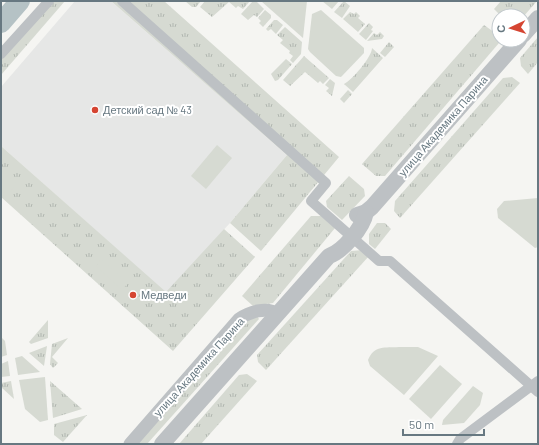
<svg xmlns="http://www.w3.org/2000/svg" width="539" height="445" font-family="Barlow,sans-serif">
	<defs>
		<pattern id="grass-tufts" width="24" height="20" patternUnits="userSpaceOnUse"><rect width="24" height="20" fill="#d6dad2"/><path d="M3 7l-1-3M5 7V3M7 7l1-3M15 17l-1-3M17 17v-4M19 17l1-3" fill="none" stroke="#b1b6b0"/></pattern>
	</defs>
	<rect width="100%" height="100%" fill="#f5f5f2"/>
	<polygon fill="#e6e7e6" points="75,1 111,1 287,155 230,223 166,293 1,146 1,87"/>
	<g fill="url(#grass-tufts)">
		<polygon points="54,1 65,1 1,75 1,59"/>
		<polygon points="111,1 164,1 339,157 261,251 230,223 287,155"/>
		<polygon points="185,1 201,1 196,7 192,7"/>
		<polygon points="205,1 250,1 243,9 238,6 236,8 229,2 212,17 200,7"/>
		<polygon points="253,1 256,1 264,9 257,17 254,15 248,20 241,14"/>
		<polygon points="322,1 339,1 332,9"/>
		<polygon points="344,1 350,6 342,18 334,12"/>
		<polygon points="501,1 537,1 523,17 501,16 494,9"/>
		<polygon points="265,10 271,15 271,18 263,27 259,23 261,21 258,18"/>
		<polygon points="350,12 354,14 356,12 360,16 358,18 365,24 358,32 343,19"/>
		<polygon points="274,20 277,20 283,25 276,34 271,29 268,31 266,29"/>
		<polygon points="369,23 373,27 371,30 373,31 366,40 359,34"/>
		<polygon points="484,25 498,35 499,43 385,176 376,176 362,164"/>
		<polygon points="285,27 302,42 301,54 293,63 290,60 293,56 289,53 290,51 280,43 283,40 277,35"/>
		<polygon points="380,32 384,36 382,39 367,41 374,33 377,35"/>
		<polygon points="538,37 538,62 528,74 521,66 520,58"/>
		<polygon points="389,42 394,47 385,57 380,53"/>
		<path d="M 372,48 L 383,58 L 353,92 L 344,84 C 352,80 372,57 372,48 Z"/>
		<polygon points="304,56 329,78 323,84 320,81 318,83 305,72 290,86 283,80"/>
		<polygon points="286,59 292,64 278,80 275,81 271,74"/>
		<polygon points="512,77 520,83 400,218 394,211 395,201 503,78"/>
		<polygon points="330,79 335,83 332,96 326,91 329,88 325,85"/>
		<polygon points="348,90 352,94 344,103 340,99"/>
		<polygon points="1,146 166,292 224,229 255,257 173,351 1,197"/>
		<polygon points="349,176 364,189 365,196 342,220 327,207 326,201"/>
		<polygon points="311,216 321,216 335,228 273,303 253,306 242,296"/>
		<polygon points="377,223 385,223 391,229 375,249 369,244 369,234"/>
		<polygon points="363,250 369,256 266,370 258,362 257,355 351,251"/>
		<polygon points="257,316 259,319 147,444 134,444 242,322"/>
		<polygon points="48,320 48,338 31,344 29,342"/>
		<polygon points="68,338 52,357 58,363 53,368 50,364 52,344"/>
		<polygon points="47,346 44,366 29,353"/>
		<polygon points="247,374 257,381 201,444 179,444 239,375"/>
		<polygon points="11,381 14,399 1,387 1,383"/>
		<polygon points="50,381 82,409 53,418"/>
		<polygon points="87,415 63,442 54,435 54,424"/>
	</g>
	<g fill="#d6dad2">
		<polygon points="261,1 307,1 303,38"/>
		<polygon points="321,10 364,48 364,53 341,77 336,76 310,52 308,49 312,14"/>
		<polygon points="217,145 232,158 206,189 191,176"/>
		<polygon points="1,170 17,184 7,195 1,190"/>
		<polygon points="538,198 538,247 535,248 498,218 497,209 504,201"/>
		<polygon points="101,259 128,283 122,290 96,266"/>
		<polygon points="1,337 5,341 7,355 1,357"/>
		<path d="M 399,347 L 418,347 L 438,356 L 404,395 L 370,366 L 368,360 C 374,345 385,348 399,347 Z"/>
		<polygon points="22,356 40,372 18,375 15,358"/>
		<polygon points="8,361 10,376 1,377 1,364"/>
		<polygon points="440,365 462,384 431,419 409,399"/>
		<polygon points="45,377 48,420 40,422 25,409 19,380"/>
		<polygon points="473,386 483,393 480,405 464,423 442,425 443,420"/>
	</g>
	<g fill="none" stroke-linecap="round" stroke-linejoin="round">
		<polyline stroke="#b5c2c5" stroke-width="20" points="1,23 20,1"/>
		<g stroke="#bdc1c4" stroke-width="10">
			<polyline points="122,1 326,183 311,201 379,261 390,261 538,392"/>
			<polyline points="1,54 49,1"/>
			<polyline points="457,444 460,439 538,381"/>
		</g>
		<path stroke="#bdc1c4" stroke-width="13" d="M 130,444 L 239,319 C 249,312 267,306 277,314"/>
		<g stroke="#bdc1c4" stroke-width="16">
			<polyline points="523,35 538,18"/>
			<polyline points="357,215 366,212 372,207 519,40"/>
			<path d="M 162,444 L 329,256 C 343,251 363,228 366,212"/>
		</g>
	</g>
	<g fill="#d54532" stroke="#fff" stroke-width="1.5">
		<circle cx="95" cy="110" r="4"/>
		<circle cx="133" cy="295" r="4"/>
	</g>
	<g text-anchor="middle" stroke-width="4" stroke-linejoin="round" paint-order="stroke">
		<g font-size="11" fill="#677881" stroke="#fff" text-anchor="start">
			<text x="103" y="114">Детский сад № 43</text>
			<text x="141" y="299">Медведи</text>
		</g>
		<g font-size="11" fill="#677881" stroke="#fff">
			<text transform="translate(443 126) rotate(-49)" y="4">улица Академика Парина</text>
			<text transform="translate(199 367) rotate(-48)" y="4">улица Академика Парина</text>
		</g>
	</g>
	<rect width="539" height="445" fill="none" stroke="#677881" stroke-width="4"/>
	<g transform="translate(511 28) rotate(266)"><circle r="19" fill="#ffffff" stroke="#c2c9cd"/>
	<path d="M0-3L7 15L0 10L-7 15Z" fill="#d54532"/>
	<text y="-6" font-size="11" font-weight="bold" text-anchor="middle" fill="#677881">С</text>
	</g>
	<path d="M403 429v6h81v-6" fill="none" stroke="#677881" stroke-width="2"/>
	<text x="409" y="429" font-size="12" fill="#677881" stroke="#ffffff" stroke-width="3" paint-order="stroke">50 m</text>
</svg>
